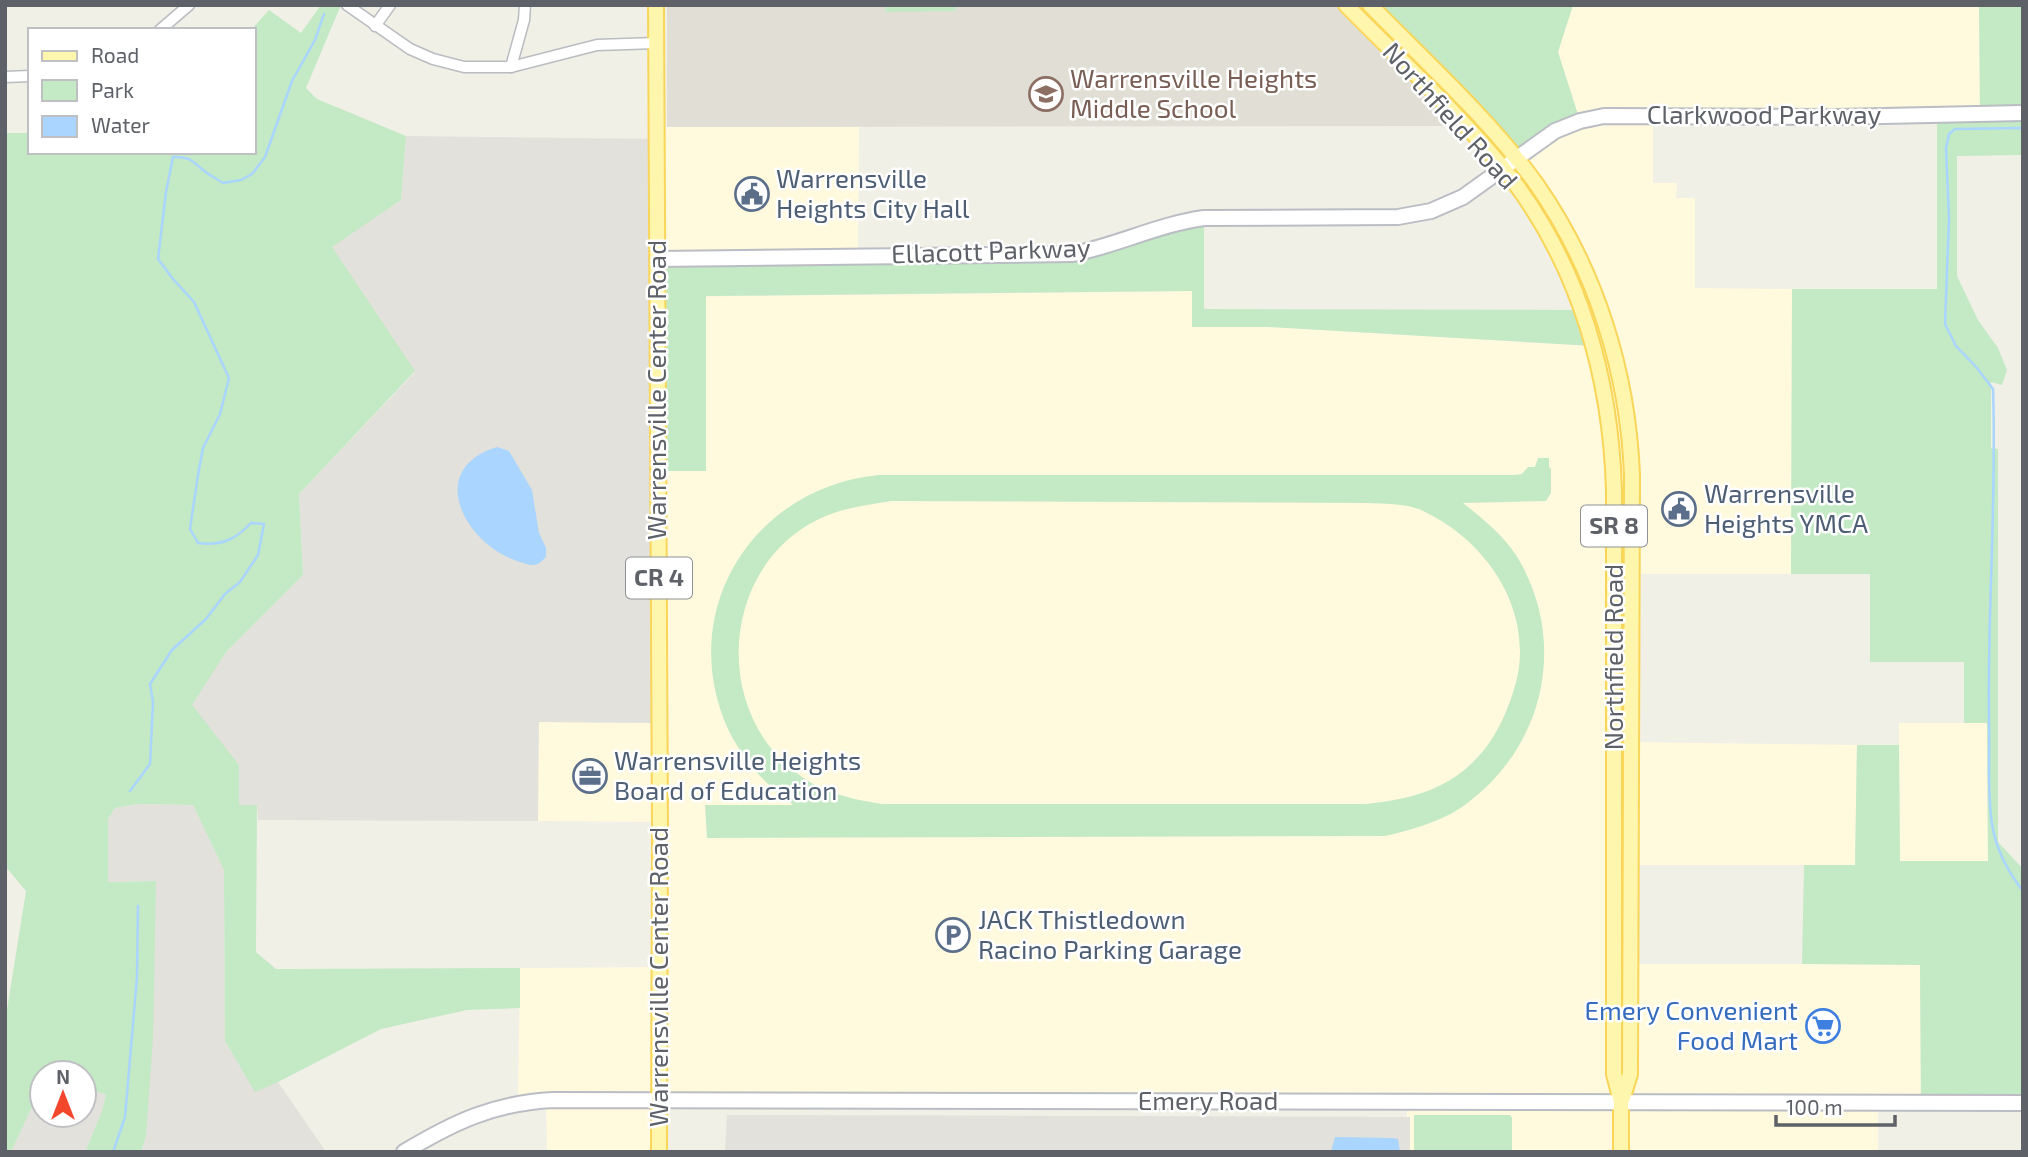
<svg xmlns="http://www.w3.org/2000/svg" width="2028" height="1157" font-family="'Exo 2',sans-serif">
	<rect width="100%" height="100%" fill="#f1f0e7"/>
	<g fill="#fff9de">
		<polygon points="1573,5 1979,5 1980,114 1653,117 1653,183 1677,183 1676,198 1695,198 1695,288 1792,289 1791,574 1632,574 1632,742 1857,745 1855,865 1631,865 1631,964 1920,964 1921,1102 1878,1102 1878,1152 1407,1152 1407,1102 659,1101 657,1152 547,1152 546,1101 518,1102 520,968 659,967 659,822 538,821 538,722 659,723 657,297 1192,291 1193,327 1268,327 1593,346 1576,295 1502,168 1580,121 1558,52"/>
		<polygon points="656,127 859,127 858,257 657,259"/>
		<polygon points="1899,723 1987,723 1988,861 1900,861"/>
	</g>
	<g fill="#e2e1db">
		<polygon points="406,136 656,139 659,723 539,722 538,821 258,820 257,805 239,805 191,705 226,652 303,575 299,494 415,372 331,247 401,200"/>
		<polygon points="138,804 193,805 224,870 225,1041 255,1091 278,1082 326,1152 141,1152 146,1136 155,881 108,882 108,819 115,808"/>
		<polygon points="36,1078 42,1079 42,1115 84,1115 84,1089 106,1093 102,1111 85,1152 11,1152 32,1107"/>
		<polygon points="727,1115 1410,1117 1410,1152 725,1152"/>
	</g>
	<polygon fill="#e1dfd5" points="667,5 1337,5 1456,126 667,127"/>
	<g fill="#c3e9c5" fill-rule="evenodd">
		<polygon points="321,5 341,5 306,88 317,99 406,136 401,200 332,247 415,371 299,494 303,575 226,652 192,705 239,765 239,805 257,805 256,952 276,969 520,968 520,1008 467,1010 381,1029 278,1082 255,1092 225,1041 224,870 193,805 138,804 115,808 108,819 108,882 156,881 153,1038 146,1136 141,1152 85,1152 102,1111 106,1094 84,1089 84,1073 42,1073 42,1079 36,1079 32,1107 11,1152 5,1152 5,1022 26,891 5,866 5,133 30,133 30,152 254,152 254,30 251,30 269,10 301,33"/>
		<polygon points="885,5 956,5 956,11 885,12"/>
		<polygon points="1370,5 1573,5 1558,52 1580,121 1516,158"/>
		<polygon points="1979,5 2023,5 2023,113 1980,114"/>
		<polygon points="1937,116 2023,118 2023,155 1957,156 1957,276 1978,320 1998,348 2007,370 2002,385 1991,382 1991,448 1998,449 1998,842 2023,869 2023,1103 1921,1102 1920,965 1802,964 1804,865 1855,865 1857,745 1899,745 1900,861 1988,861 1987,723 1964,723 1964,662 1870,662 1870,574 1791,574 1792,289 1937,289"/>
		<polygon points="1204,218 1204,309 1582,310 1594,346 1268,327 1192,327 1192,291 706,296 706,471 658,471 657,259 1073,253"/>
		<path d="M 1538,458 L 1549,458 L 1549,467 L 1551,469 L 1551,493 L 1546,501 L 1463,503 C 1482,518 1502,534 1516,555 C 1570,642 1544,752 1459,809 C 1437,823 1410,830 1385,836 L 707,838 L 705,805 L 793,805 C 787,798 777,792 769,785 C 752,769 738,750 728,729 C 675,611 753,487 879,475 L 1514,475 L 1522,474 L 1528,467 L 1535,467 ZM 891,501 L 1366,503 C 1384,504 1407,503 1423,511 C 1477,536 1521,591 1520,653 C 1520,674 1513,695 1505,714 C 1493,743 1471,770 1443,784 C 1418,797 1393,801 1366,804 L 882,804 C 851,799 823,793 798,774 C 711,711 721,566 819,519 C 842,508 866,505 891,501 Z"/>
		<polygon points="1414,1115 1510,1115 1512,1118 1512,1152 1414,1152"/>
	</g>
	<g fill="#a9d5ff">
		<path d="M 497,447 L 509,451 L 532,490 L 539,533 L 546,548 L 546,557 C 544,559 540,563 538,564 C 531,567 524,563 517,561 C 464,543 425,469 497,447 Z"/>
		<polygon points="1335,1137 1393,1138 1398,1139 1400,1152 1331,1152"/>
	</g>
	<g fill="none" stroke-linecap="round" stroke-linejoin="round">
		<g stroke="#a9d5ff" stroke-width="2.5">
			<path d="M 2023,128 L 1955,129 L 1949,134 L 1946,148 L 1949,218 L 1945,324 L 1956,346 L 1977,368 L 1993,389 C 1997,501 1987,612 1989,723 C 1990,756 1987,792 1992,824 C 1996,849 2008,872 2023,891"/>
			<path d="M 130,791 L 150,764 L 153,702 L 150,684 L 172,650 L 206,619 L 225,594 L 240,582 L 258,555 L 264,524 L 251,523 C 235,540 221,546 198,543 L 190,529 L 198,475 L 203,448 L 220,414 L 229,378 L 194,302 L 173,279 L 158,259 L 166,192 L 173,157 C 189,156 192,161 203,170 C 209,175 217,179 223,183 L 241,180 L 252,174 L 265,157 L 292,81 L 315,40 L 324,14"/>
			<polyline points="113,1152 125,1117 137,977 138,906"/>
		</g>
		<g stroke="#b9bcc1" stroke-width="13">
			<g id="street">
				<polyline points="347,5 410,49 433,59 464,67 511,67 597,45 656,43"/>
				<polyline points="375,26 390,5"/>
				<polyline points="160,30 189,5"/>
				<polyline points="511,67 524,20 525,5"/>
				<polyline points="5,77 30,76"/>
			</g>
		</g>
		<g stroke="#babdc3" stroke-width="18">
			<g id="secondary">
				<path d="M 657,259 L 1073,254 C 1118,245 1159,224 1204,218 L 1398,217 L 1431,211 L 1463,197 L 1555,131 L 1580,121 L 1604,116 L 1837,117 L 2023,113"/>
				<path d="M 404,1152 C 454,1122 494,1103 553,1100 L 2023,1103"/>
			</g>
		</g>
		<g stroke="#f9d559" stroke-width="18">
			<g id="primary">
				<polyline points="656,5 660,833 659,1152"/>
				<path d="M 1346,5 C 1402,62 1462,116 1511,178 C 1580,268 1611,379 1614,491 L 1614,1074 L 1621,1101 L 1621,1152"/>
				<path d="M 1370,5 C 1425,61 1492,122 1537,185 C 1596,270 1628,372 1632,475 L 1630,1074 L 1622,1100"/>
			</g>
		</g>
		<use href="#street" stroke="#fff" stroke-width="10"/>
		<use href="#secondary" stroke="#fff" stroke-width="14"/>
		<use href="#primary" stroke="#fff6ae" stroke-width="14"/>
	</g>
	<defs>
		<g id="school-ring" transform="scale(1.75)"><circle r="9.5" fill="#fff" stroke="#8d6e63" stroke-width="1.5"/><path d="M0-5L7-2L0 1L-7-2ZM-4 1L0 2.5L4 1V4Q0 6-4 4Z" fill="#8d6e63"/></g>
		<g id="civic-ring" transform="scale(1.75)"><circle r="9.5" fill="#fff" stroke="#5c6f8a" stroke-width="1.5"/><path d="M-.6-6.5H3V-4.5H.6V-3L4-1V1h2V6H-6V1h2V-1L-.6-3ZM-1.2 2.5V6h2.4V2.5Z" fill="#5c6f8a"/></g>
		<g id="office-ring" transform="scale(1.75)"><circle r="9.5" fill="#fff" stroke="#5c6f8a" stroke-width="1.5"/><path d="M-6-3h4V-5.5h4V-3h4V5H-6ZM-1-4.5V-3h2v-1.5ZM-6 0V1H6V0Z" fill="#5c6f8a"/></g>
		<g id="parking-ring" transform="scale(1.75)"><circle r="9.5" fill="#fff" stroke="#5c6f8a" stroke-width="1.5"/><path d="M-3.5-5.5H1a3.5 3.5 0 0 1 0 7H-1V5.5H-3.5ZM-1-3.4V-.6H.8a1.4 1.4 0 0 0 0-2.8Z" fill="#5c6f8a"/></g>
		<g id="supermarket-ring" transform="scale(1.75)"><circle r="9.5" fill="#fff" stroke="#3f7fe0" stroke-width="1.5"/><path d="M-6-5.5h2.5l.6 2H6L4.5 2H-2.5L-4.4-4H-6ZM-1.5 3.2a1.3 1.3 0 1 0 .1 0ZM3 3.2a1.3 1.3 0 1 0 .1 0Z" fill="#3f7fe0"/></g>
	</defs>
	<g fill-rule="evenodd">
		<use href="#school-ring" x="1046" y="94"/>
		<use href="#civic-ring" x="752" y="194"/>
		<use href="#civic-ring" x="1679" y="509"/>
		<use href="#office-ring" x="590" y="776"/>
		<use href="#parking-ring" x="953" y="935"/>
		<use href="#supermarket-ring" x="1823" y="1026"/>
	</g>
	<g text-anchor="middle" stroke-width="5" stroke-linejoin="round" paint-order="stroke">
		<g fill="#fff" stroke="#8e9195" stroke-width="2">
			<rect x="1581" y="505.5" width="66" height="41" rx="5"/>
			<rect x="626" y="557.5" width="66" height="41" rx="5"/>
		</g>
		<g font-size="24" font-weight="bold" fill="#5e6268">
			<text x="1614" y="534">SR 8</text>
			<text x="659" y="586">CR 4</text>
		</g>
		<g font-size="26" fill="#785e54" stroke="#fff" text-anchor="start">
			<text x="1070" y="88">Warrensville Heights<tspan x="1070" dy="30">Middle School</tspan></text>
		</g>
		<g font-size="26" fill="#5e6268" stroke="#fff">
			<text x="1764" y="124">Clarkwood Parkway</text>
			<text transform="translate(1450 116) rotate(48)" y="9">Northfield Road</text>
			<text transform="translate(991 251) rotate(-2)" y="9">Ellacott Parkway</text>
			<text transform="translate(657 390) rotate(-90)" y="9">Warrensville Center Road</text>
			<text transform="translate(1614 657) rotate(-90)" y="9">Northfield Road</text>
			<text transform="translate(659 977) rotate(-90)" y="9">Warrensville Center Road</text>
			<text x="1208" y="1110">Emery Road</text>
		</g>
		<g font-size="26" fill="#4e5e75" stroke="#fff" text-anchor="start">
			<text x="776" y="188">Warrensville<tspan x="776" dy="30">Heights City Hall</tspan></text>
			<text x="1704" y="503">Warrensville<tspan x="1704" dy="30">Heights YMCA</tspan></text>
			<text x="614" y="770">Warrensville Heights<tspan x="614" dy="30">Board of Education</tspan></text>
			<text x="978" y="929">JACK Thistledown<tspan x="978" dy="30">Racino Parking Garage</tspan></text>
		</g>
		<g font-size="26" fill="#366cbe" stroke="#fff" text-anchor="end">
			<text x="1798" y="1020">Emery Convenient<tspan x="1798" dy="30">Food Mart</tspan></text>
		</g>
	</g>
	<rect width="2028" height="1157" fill="none" stroke="#5e6268" stroke-width="14"/>
	<rect x="28" y="28" width="228" height="126" fill="#ffffff" stroke="#bfc0c3" stroke-width="2"/>
	<rect x="42" y="51" width="35" height="10" fill="#fff6ae" stroke="#bfc0c3" stroke-width="2"/>
	<text x="91" y="63" font-size="21" fill="#5e6268">Road</text>
	<rect x="42" y="80" width="35" height="21" fill="#c3e9c5" stroke="#bfc0c3" stroke-width="2"/>
	<text x="91" y="98" font-size="21" fill="#5e6268">Park</text>
	<rect x="42" y="116" width="35" height="21" fill="#a9d5ff" stroke="#bfc0c3" stroke-width="2"/>
	<text x="91" y="133" font-size="21" fill="#5e6268">Water</text>
	<g transform="translate(63 1094)"><circle r="33" fill="#ffffff" stroke="#bfc0c3" stroke-width="2"/>
	<path d="M0-5L12 26L0 18L-12 26Z" fill="#f2472c"/>
	<text y="-10" font-size="19" font-weight="bold" text-anchor="middle" fill="#5e6268">N</text>
	</g>
	<path d="M1776 1115v10h119v-10" fill="none" stroke="#5e6268" stroke-width="3.5"/>
	<text x="1786" y="1115" font-size="21" fill="#5e6268" stroke="#ffffff" stroke-width="5" paint-order="stroke">100 m</text>
</svg>
